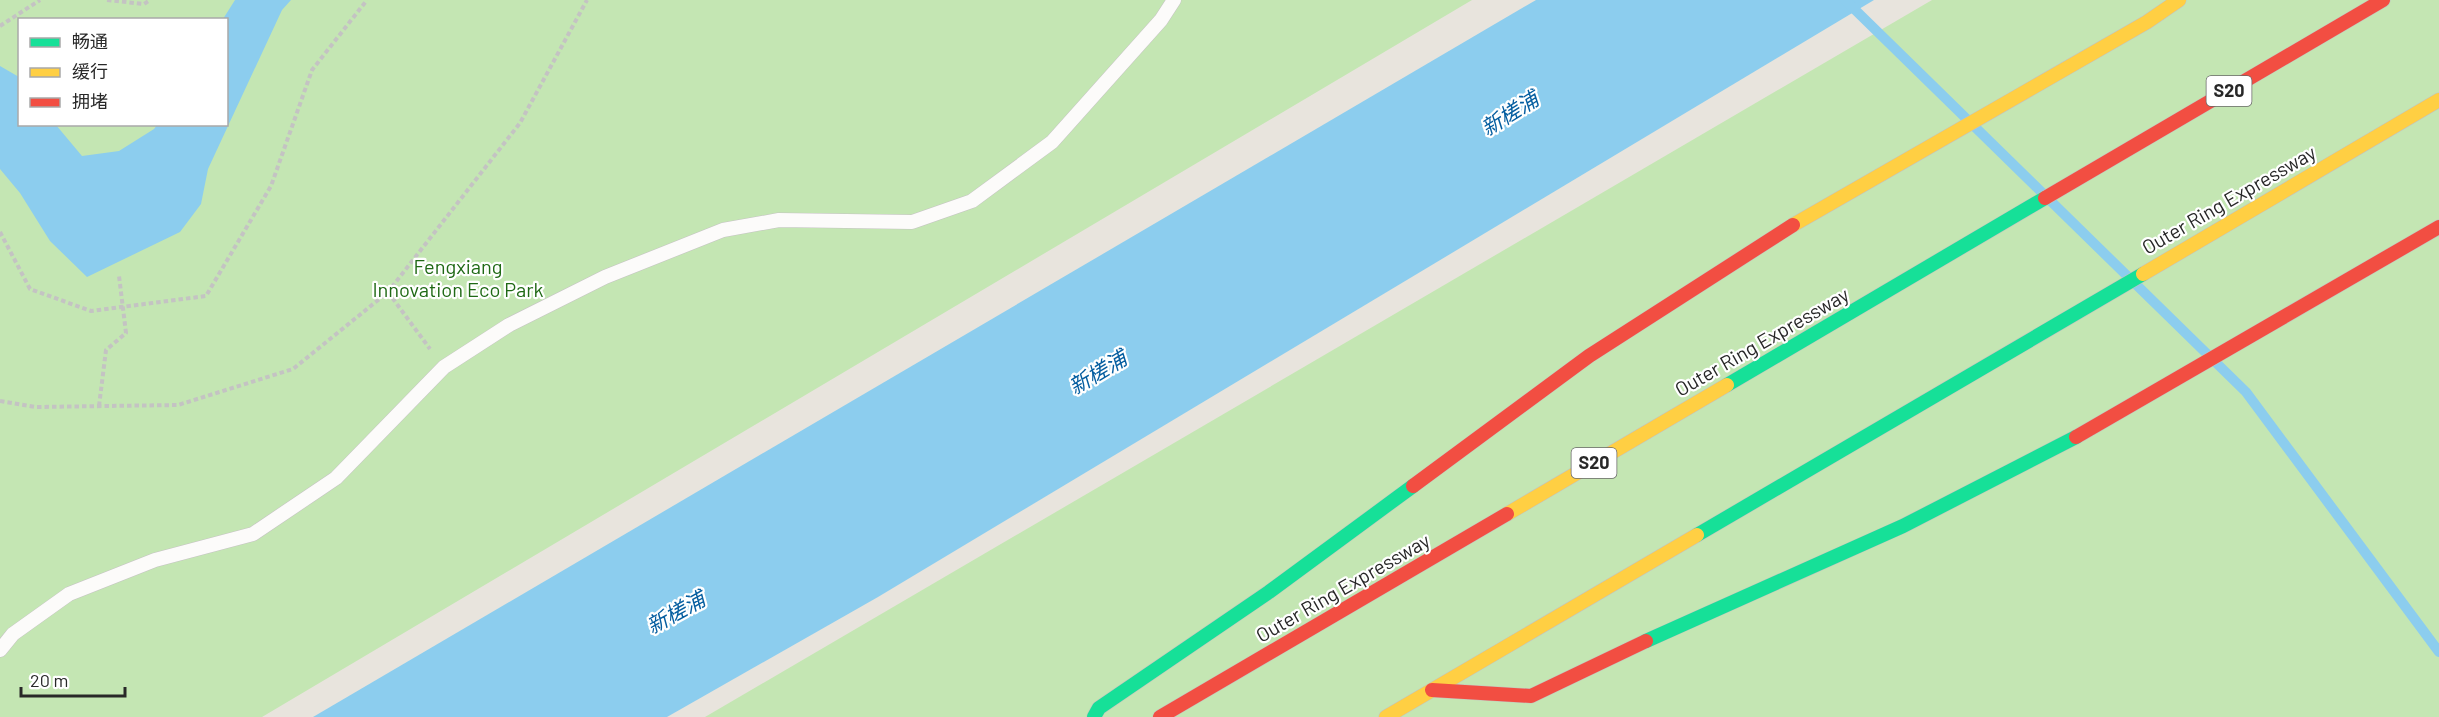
<svg xmlns="http://www.w3.org/2000/svg" width="2439" height="717" font-family="Barlow,'Noto Sans SC',sans-serif">
	<rect width="100%" height="100%" fill="#e8e4dd"/>
	<g fill="#c4e6b3" fill-rule="evenodd">
		<path d="M 0,0 L 1472,0 L 262,717 L 0,717 ZM 20,20 L 226,20 L 226,124 L 20,124 Z"/>
		<polygon points="1932,0 2439,0 2439,717 705,717"/>
	</g>
	<g fill="#8ccdee">
		<polygon points="235,0 291,0 282,10 208,169 201,204 180,232 87,277 50,241 20,193 0,169 0,66 19,77 20,124 56,125 82,156 119,151 154,129 157,125 226,124 226,20 223,19"/>
		<polygon points="1536,0 1874,0 878,597 667,717 313,717"/>
	</g>
	<g fill="none" stroke-linecap="round" stroke-linejoin="round">
		<polyline stroke="#8ccdee" stroke-width="10" points="1845,0 2246,392 2439,652"/>
		<g stroke="#c5c3c3" stroke-width="15">
			<polyline id="lane" points="0,650 13,634 69,594 155,560 253,534 336,478 444,367 509,325 605,277 723,230 779,220 912,222 972,201 1052,142 1161,20 1174,0"/>
		</g>
		<g stroke="#c4c2c0" stroke-width="15">
			<g id="fast">
				<polyline points="1727,385 2045,198"/>
				<polyline points="1697,535 2143,274"/>
				<polyline points="1646,641 1903,526 2076,437"/>
				<polyline points="1094,717 1099,708 1269,592 1413,486"/>
			</g>
		</g>
		<g stroke="#c4c2c0" stroke-width="15">
			<g id="slow">
				<polyline points="1793,225 2147,22 2179,0"/>
				<polyline points="2143,274 2439,100"/>
				<polyline points="1507,514 1727,385"/>
				<polyline points="1386,717 1697,535"/>
			</g>
		</g>
		<g stroke="#c4c2c0" stroke-width="15">
			<g id="jam">
				<polyline points="2045,198 2383,0"/>
				<polyline points="2076,437 2439,227"/>
				<polyline points="1413,486 1589,356 1793,225"/>
				<polyline points="1432,690 1531,696 1646,641"/>
				<polyline points="1160,717 1507,514"/>
			</g>
		</g>
		<g stroke="#c4c3c3" stroke-width="4" stroke-dasharray="4.5 3" stroke-linecap="butt">
			<polyline points="107,0 144,4 150,0"/>
			<polyline points="0,26 40,0"/>
			<polyline points="0,232 30,289 91,311 206,296 271,186 312,70 367,0"/>
			<polyline points="388,292 430,349"/>
			<polyline points="0,401 36,407 178,405 293,369 388,292 520,123 587,0"/>
			<polyline points="99,406 106,350 126,333 119,276"/>
		</g>
		<use href="#lane" stroke="#fcfbfa" stroke-width="14"/>
		<use href="#fast" stroke="#16e098" stroke-width="14"/>
		<use href="#slow" stroke="#ffcf43" stroke-width="14"/>
		<use href="#jam" stroke="#f24e42" stroke-width="14"/>
	</g>
	<g text-anchor="middle" stroke-width="4.5" stroke-linejoin="round" paint-order="stroke">
		<g fill="#fff" stroke="#686868" stroke-width="1.5">
			<rect x="2206.5" y="76" width="45" height="30" rx="4.5"/>
			<rect x="1571.5" y="448" width="45" height="30" rx="4.5"/>
		</g>
		<g font-size="18" font-weight="bold" fill="#282828">
			<text x="2229" y="97">S20</text>
			<text x="1594" y="469">S20</text>
		</g>
		<g font-size="20" fill="#282828" stroke="#fff">
			<text transform="translate(2229 200) rotate(-30)" y="7">Outer Ring Expressway</text>
			<text transform="translate(1762 342) rotate(-30)" y="7">Outer Ring Expressway</text>
			<text transform="translate(1343 588) rotate(-30)" y="7">Outer Ring Expressway</text>
		</g>
		<g font-size="20" fill="#1f6915" stroke="#fff">
			<text x="458" y="274">Fengxiang<tspan x="458" dy="23">Innovation Eco Park</tspan></text>
		</g>
		<g font-size="21" font-style="italic" fill="#055ea0" stroke="#fff">
			<text transform="translate(1510 114) rotate(-32)" y="7">新槎浦</text>
			<text transform="translate(1098 373) rotate(-31)" y="7">新槎浦</text>
			<text transform="translate(676 613) rotate(-29)" y="7">新槎浦</text>
		</g>
	</g>
	<rect x="18" y="18" width="210" height="108" fill="#ffffff" stroke="#a9a9a9" stroke-width="1.5"/>
	<rect x="30" y="38" width="30" height="9" fill="#16e098" stroke="#a9a9a9" stroke-width="1.5"/>
	<text x="72" y="48" font-size="18" fill="#282828">畅通</text>
	<rect x="30" y="68" width="30" height="9" fill="#ffcf43" stroke="#a9a9a9" stroke-width="1.5"/>
	<text x="72" y="78" font-size="18" fill="#282828">缓行</text>
	<rect x="30" y="98" width="30" height="9" fill="#f24e42" stroke="#a9a9a9" stroke-width="1.5"/>
	<text x="72" y="108" font-size="18" fill="#282828">拥堵</text>
	<path d="M21 687v9h104v-9" fill="none" stroke="#282828" stroke-width="3"/>
	<text x="30" y="687" font-size="18" fill="#282828" stroke="#ffffff" stroke-width="4.5" paint-order="stroke">20 m</text>
</svg>
